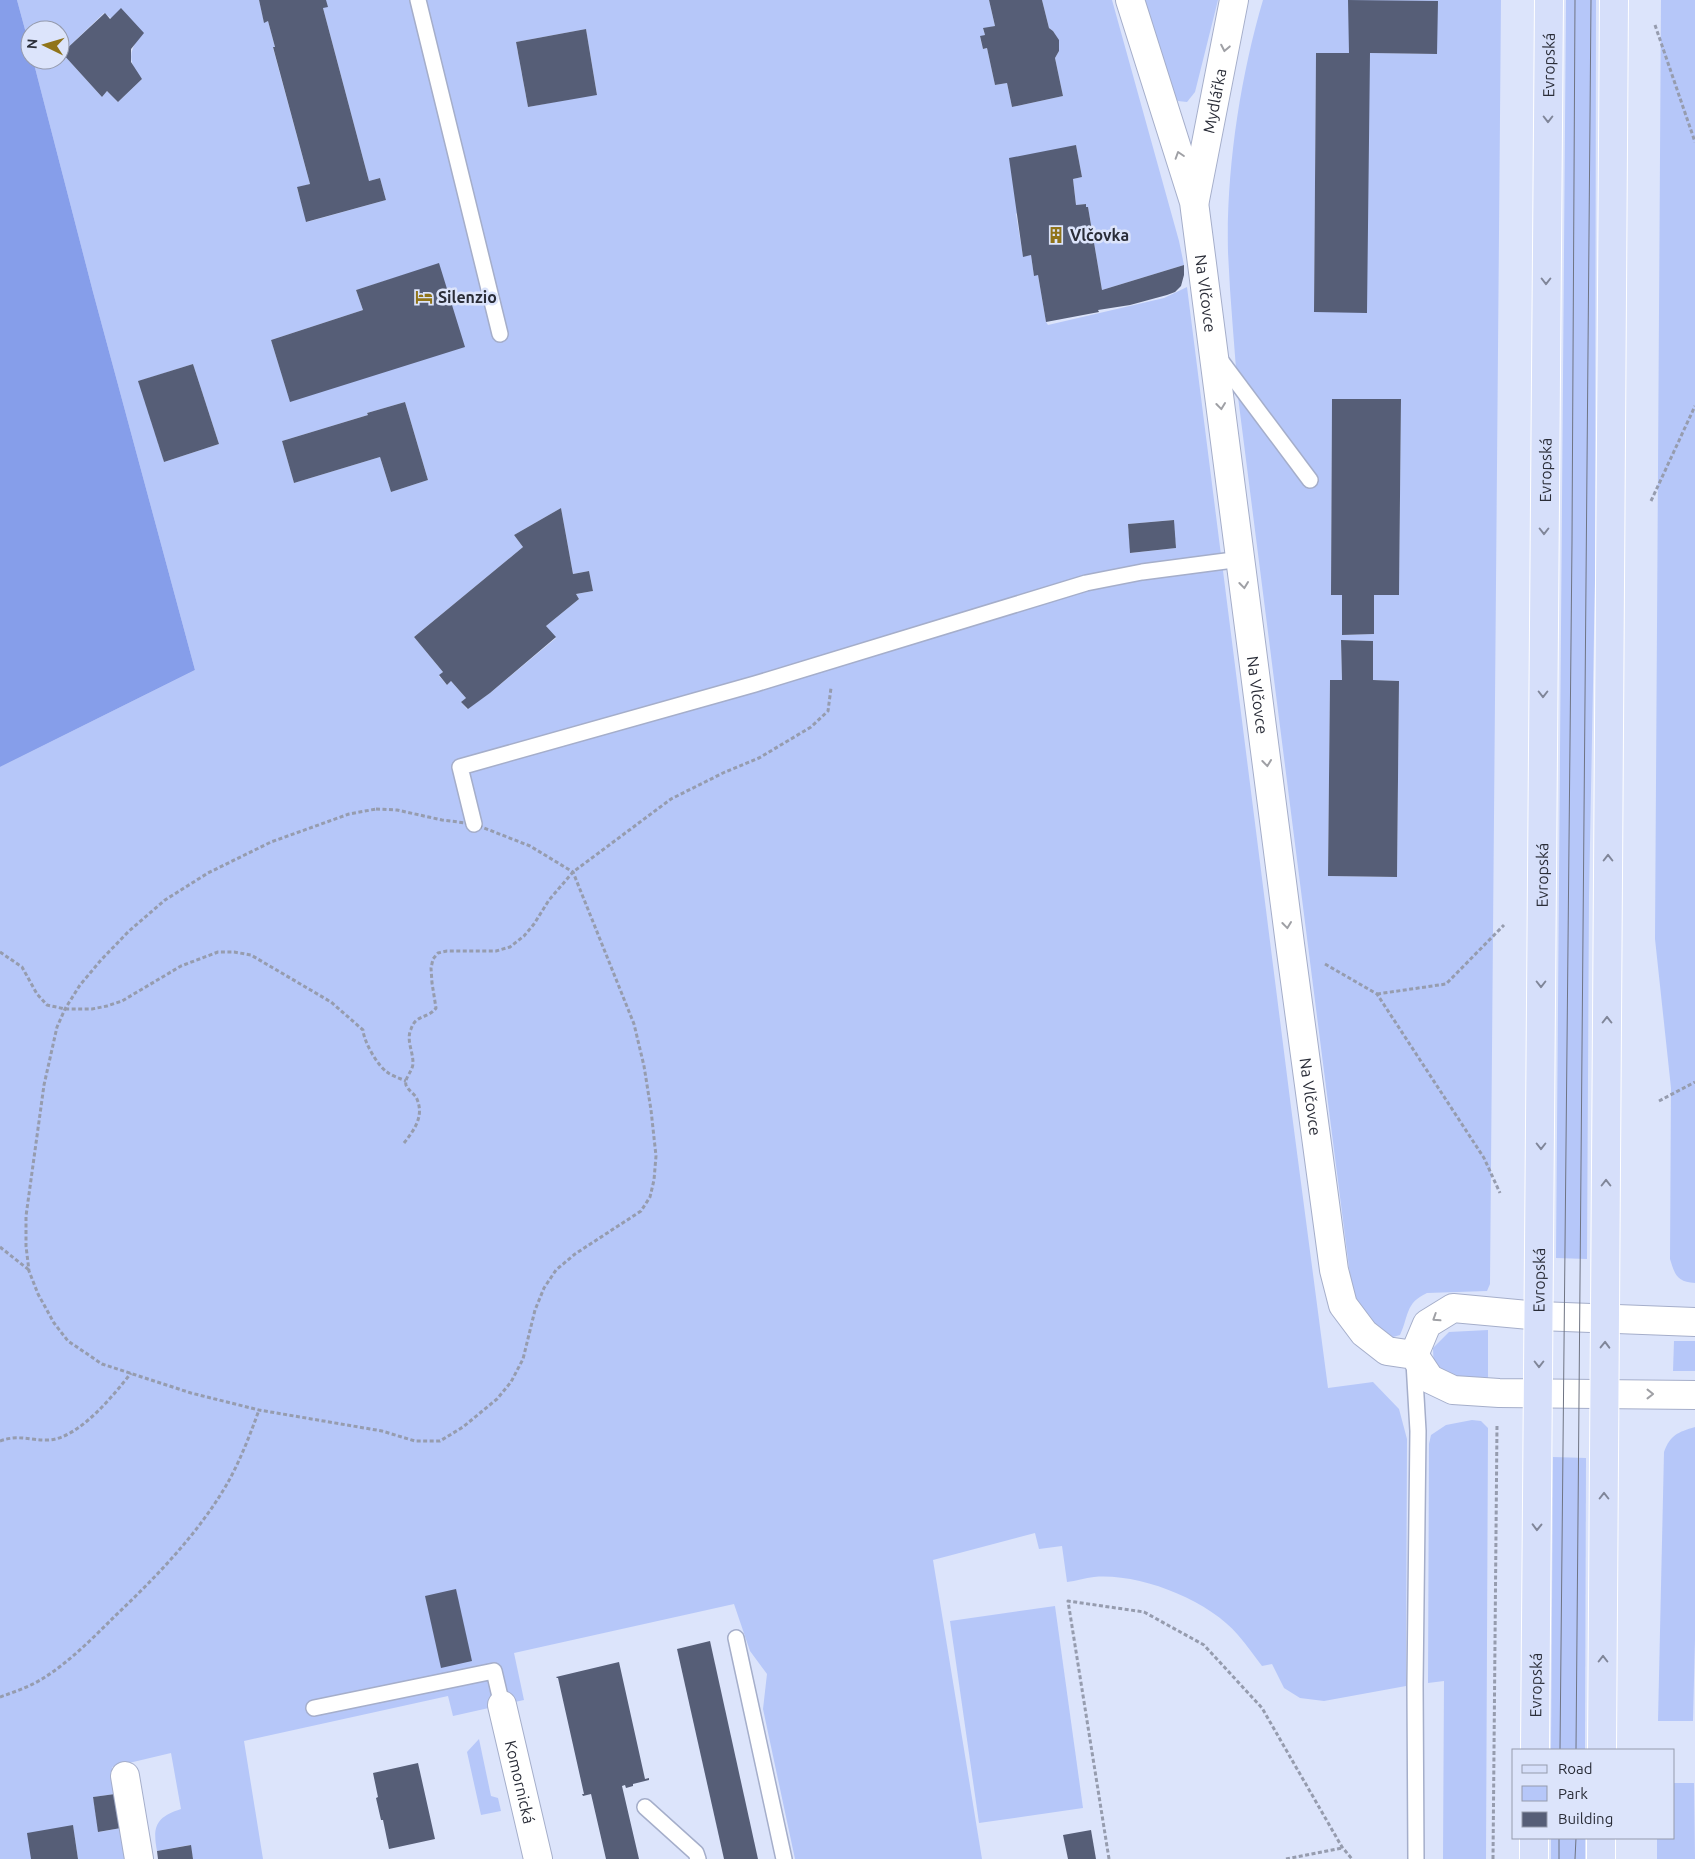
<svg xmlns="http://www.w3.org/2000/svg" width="1695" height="1859" font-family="Ubuntu,sans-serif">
	<rect width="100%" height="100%" fill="#dce4fb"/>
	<g fill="#b6c7f9" fill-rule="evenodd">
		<path d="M 17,0 L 259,0 L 264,22 L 268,21 L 275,47 L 273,48 L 310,184 L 297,188 L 307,222 L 386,200 L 380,178 L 369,181 L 323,8 L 326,0 L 989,0 L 995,26 L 983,29 L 985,35 L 980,37 L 983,49 L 987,48 L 995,85 L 1007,83 L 1012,107 L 1063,96 L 1055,58 L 1059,51 L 1059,41 L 1053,31 L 1049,28 L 1042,0 L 1112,0 L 1179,241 L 1184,265 L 1102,290 L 1088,207 L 1086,207 L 1086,204 L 1076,205 L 1073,179 L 1082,177 L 1076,145 L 1016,214 L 1023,256 L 1031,255 L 1034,275 L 1038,275 L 1046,322 L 1048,325 L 1164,298 L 1187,287 L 1291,1107 L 1328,1388 L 1373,1382 L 1399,1409 L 1407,1439 L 1406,1686 L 1324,1701 L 1300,1698 L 1284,1688 L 1272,1664 L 1262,1666 C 1254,1656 1247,1645 1238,1635 C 1208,1600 1140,1573 1094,1577 C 1085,1578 1076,1581 1067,1582 L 1062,1546 L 1039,1549 L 1035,1533 L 933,1560 L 982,1859 L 795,1859 L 763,1709 L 767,1674 L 750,1651 L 734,1604 L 514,1653 L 524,1700 L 453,1716 L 448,1696 L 244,1741 L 263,1859 L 193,1859 L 190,1845 L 157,1851 C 152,1825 157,1817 181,1809 L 171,1753 L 112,1767 L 115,1794 L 93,1797 L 99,1832 L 121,1828 L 125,1859 L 78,1859 L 73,1826 L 31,1859 L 0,1859 L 0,767 L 195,670 L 93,292 L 33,60 L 60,60 L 60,30 L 30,30 L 30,48 ZM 104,13 L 138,38 C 128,54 129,64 142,79 L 118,102 L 107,91 L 102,97 L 62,53 ZM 586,29 L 597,94 L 528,107 L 516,42 ZM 439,264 L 290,401 L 271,340 L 363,310 L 356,290 ZM 193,364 L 219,444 L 164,462 L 139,381 ZM 405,402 L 428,480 L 391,492 L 380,457 L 294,483 L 282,441 L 368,415 L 367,413 ZM 561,508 L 573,574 L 589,571 L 593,591 L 576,594 L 579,599 L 546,626 L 556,638 L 490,693 L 467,709 L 461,702 L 466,698 L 451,681 L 447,685 L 439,676 L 443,672 L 414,637 L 523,547 L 514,535 ZM 1173,520 L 1176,548 L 1131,553 L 1128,524 Z"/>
		<polygon points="1144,0 1218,0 1195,92 1187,102 1178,101 1173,97"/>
		<path d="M 1263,0 L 1501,0 L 1490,1284 L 1487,1291 L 1427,1293 C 1405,1303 1409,1316 1400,1335 L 1390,1338 L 1361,1312 L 1351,1283 L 1238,397 C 1235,349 1230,301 1228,252 C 1226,171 1240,78 1263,0 ZM 1349,0 L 1437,54 L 1370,53 L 1314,312 L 1316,53 L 1349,53 ZM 1332,399 L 1401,399 L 1399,595 L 1374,595 L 1374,634 L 1342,635 L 1342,595 L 1331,595 ZM 1341,640 L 1373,641 L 1373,680 L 1399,681 L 1397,877 L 1328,876 L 1330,680 L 1342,680 Z"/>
		<polygon points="1566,0 1596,0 1595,580 1589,896 1587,1259 1556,1258"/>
		<path d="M 1661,0 L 1695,0 L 1695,1283 C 1677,1282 1675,1275 1670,1259 L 1671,1088 L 1655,939 Z"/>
		<polygon points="1488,1330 1488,1379 1451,1381 1434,1372 1433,1348 1449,1332"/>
		<polygon points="1674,1341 1695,1341 1695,1371 1673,1371"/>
		<polygon points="1472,1420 1481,1421 1488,1428 1486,1859 1443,1859 1444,1681 1428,1683 1429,1444 1431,1435 1446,1425"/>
		<path d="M 1695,1427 L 1695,1639 L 1693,1721 L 1658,1721 L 1664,1452 C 1670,1435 1678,1432 1695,1427 Z"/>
		<polygon points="1553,1457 1586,1458 1585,1750 1551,1750"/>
		<polygon points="1055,1606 1083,1808 979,1823 950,1621"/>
		<polygon points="479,1739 491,1796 498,1798 501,1811 481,1815 467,1752"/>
		<polygon points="1674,1783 1694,1783 1695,1859 1657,1859 1657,1838 1674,1838"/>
		<rect x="1551" y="1838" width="34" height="21"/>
	</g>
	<polygon fill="#869eea" points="0,0 17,0 30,48 30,60 33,60 93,292 195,670 0,767"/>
	<g fill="#565e77">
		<polygon points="259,0 326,0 328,7 323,8 369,181 380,178 386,200 306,222 297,187 310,184 273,47 275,47 268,21 264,23"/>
		<polygon points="989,0 1042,0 1049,28 1053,31 1059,40 1059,51 1055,58 1063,96 1012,107 1007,83 995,85 987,48 983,49 980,36 985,35 983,28 995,26"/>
		<polygon points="1348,0 1438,1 1437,54 1370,53 1367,313 1314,312 1316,53 1349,53"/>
		<polygon points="121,8 144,33 131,49 131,62 142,79 118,102 107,91 102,97 62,53 105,13 110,19"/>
		<polygon points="586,29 597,95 528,107 516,42"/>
		<polygon points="1076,145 1082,177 1073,179 1076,205 1086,204 1086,207 1088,207 1102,290 1184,265 1184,275 1181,286 1175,292 1167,295 1130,305 1098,310 1099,312 1046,322 1038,275 1034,276 1031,255 1023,257 1009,158"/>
		<polygon points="439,263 465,347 290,402 271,340 363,310 356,290"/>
		<polygon points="193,364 219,444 164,462 138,381"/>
		<polygon points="1332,399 1401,399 1399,595 1374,595 1374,634 1342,635 1342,595 1331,595"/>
		<polygon points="405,402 428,480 391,492 380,457 294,483 282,441 368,415 367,413"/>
		<polygon points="561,508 573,574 589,571 593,591 576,594 579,599 546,626 556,637 490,693 468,709 461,702 466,698 451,681 447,685 439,675 443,672 414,637 523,547 514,535"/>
		<polygon points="1174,520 1176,548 1130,553 1128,524"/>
		<polygon points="1341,640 1373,641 1373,680 1399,681 1397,877 1328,876 1330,680 1342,680"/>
		<polygon points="456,1589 472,1661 441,1668 425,1596"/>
		<polygon points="710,1641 758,1859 724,1859 677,1649"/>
		<polygon points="619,1662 645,1779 649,1778 649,1780 633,1784 633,1786 626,1788 625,1785 622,1786 639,1859 606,1859 591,1794 583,1796 582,1794 584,1794 558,1678 557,1678 556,1677"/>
		<polygon points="418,1763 435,1839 389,1849 383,1820 381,1820 376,1798 378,1797 373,1773"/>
		<polygon points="115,1794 121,1828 98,1832 93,1797"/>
		<polygon points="73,1825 78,1859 31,1859 27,1833"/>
		<polygon points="1091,1830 1096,1859 1068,1859 1063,1835"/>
		<polygon points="191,1845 193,1859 158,1859 157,1851"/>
	</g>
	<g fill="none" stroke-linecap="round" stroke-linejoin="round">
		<g stroke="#a5aeca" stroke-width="18">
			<g id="lane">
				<polyline points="418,0 500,334"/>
				<polyline points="1218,357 1310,480"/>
				<polyline points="474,824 460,767 755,684 1086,583 1142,572 1241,559"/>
				<polyline points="1414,1362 1418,1431 1415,1685 1416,1859"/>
				<polyline points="736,1638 784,1859"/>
				<polyline points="314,1708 494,1671 502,1705"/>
				<polyline points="645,1807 696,1853 698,1859"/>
			</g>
		</g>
		<g stroke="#a5aeca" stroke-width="30">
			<g id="street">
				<path id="s1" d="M 1130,0 L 1194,202 L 1290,944 L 1334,1270 L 1343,1305 L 1364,1333 L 1387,1351 L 1414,1355 L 1430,1379 L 1453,1390 L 1499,1393 L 1695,1395"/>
				<path id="s2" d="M 1195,200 L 1234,0"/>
				<polyline points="1414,1355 1427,1324 1453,1308 1539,1316 1695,1322"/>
				<path id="s3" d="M 502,1705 L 538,1859"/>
				<polyline points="125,1776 139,1859"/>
			</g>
		</g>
		<g stroke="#fff" stroke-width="30">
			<g id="primary">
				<path id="s4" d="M 1535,1750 L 1549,0"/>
				<polyline points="1602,1750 1614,0"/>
				<polyline points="1534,1859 1534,1838"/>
				<polyline points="1601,1859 1601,1838"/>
			</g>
		</g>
		<g stroke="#969cae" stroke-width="3" stroke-dasharray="4 2.5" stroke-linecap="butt">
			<polyline points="1655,25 1695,142"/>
			<polyline points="1651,501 1695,406"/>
			<polygon points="376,809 397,810 442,820 474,824 530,846 573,872 634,1024 644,1066 651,1110 656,1156 654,1180 650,1197 641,1211 575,1254 556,1270 544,1288 535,1310 523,1359 511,1382 497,1399 463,1427 440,1441 415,1441 382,1431 259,1410 191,1393 102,1364 68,1341 54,1323 38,1294 29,1271 26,1246 26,1216 44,1085 57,1027 65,1009 80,985 101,960 129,931 165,900 208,873 271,842 349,814"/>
			<path d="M 0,952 L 22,967 L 37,994 L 47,1005 L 65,1009 L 92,1009 L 107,1006 L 122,1001 L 181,966 L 218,952 L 234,952 L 251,955 L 331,1002 L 363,1030 C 364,1042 377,1065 387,1072 C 392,1076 399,1078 406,1081"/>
			<polyline points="1325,964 1377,994 1484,1158 1500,1193"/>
			<polyline points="1377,994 1446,984 1504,925"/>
			<polyline points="1659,1101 1695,1082"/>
			<path d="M 404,1143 C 415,1129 425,1115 416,1097 C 413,1093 408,1090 406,1085 C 404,1078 413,1071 413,1063 C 413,1051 406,1040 411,1029 C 416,1014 428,1019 436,1008 L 432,983 L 431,968 L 433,959 L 438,953 L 447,951 L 496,951 L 510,947 L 524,936 L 534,924 L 549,900 L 573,872 L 671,799 L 725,772 L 759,758 L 811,727 L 828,711 L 831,688"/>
			<polyline points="0,1247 29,1270"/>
			<path d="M 0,1441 C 19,1434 31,1441 49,1440 C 79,1438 113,1396 131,1373"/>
			<path d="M 0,1697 C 14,1692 29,1687 42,1679 C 68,1663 92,1639 114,1617 C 156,1577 198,1534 227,1484 C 240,1461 250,1435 259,1410"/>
			<polyline points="1109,1859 1068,1601 1144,1612 1204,1645 1262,1708 1342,1847 1352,1859"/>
			<polyline points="1286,1859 1342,1848"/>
			<polyline points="1493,1859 1497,1425"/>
		</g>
		<use href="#lane" stroke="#fff" stroke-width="15"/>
		<use href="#street" stroke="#fff" stroke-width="28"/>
		<use href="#primary" stroke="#d6dffa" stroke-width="28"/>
		<g stroke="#6f7483" stroke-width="1">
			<polyline points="1560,1750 1572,542 1575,0"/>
			<polyline points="1576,1750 1591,0"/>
			<polyline points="1559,1859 1559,1838"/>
			<polyline points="1575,1859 1576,1838"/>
		</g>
	</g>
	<defs><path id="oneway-chevron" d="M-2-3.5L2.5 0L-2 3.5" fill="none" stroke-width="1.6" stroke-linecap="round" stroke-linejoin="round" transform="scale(1.25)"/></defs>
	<g stroke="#9fa0a5">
		<use href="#oneway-chevron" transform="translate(1225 48) rotate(101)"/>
		<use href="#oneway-chevron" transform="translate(1179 155) rotate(-108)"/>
		<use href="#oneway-chevron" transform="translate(1221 406) rotate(83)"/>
		<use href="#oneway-chevron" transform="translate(1244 585) rotate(83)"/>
		<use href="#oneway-chevron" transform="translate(1267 763) rotate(83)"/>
		<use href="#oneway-chevron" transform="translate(1287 925) rotate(83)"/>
		<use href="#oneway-chevron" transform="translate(1436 1318) rotate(147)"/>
		<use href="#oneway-chevron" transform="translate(1650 1394)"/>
	</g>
	<g stroke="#808699">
		<use href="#oneway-chevron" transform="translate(1548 119) rotate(90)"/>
		<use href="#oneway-chevron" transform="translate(1546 281) rotate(90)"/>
		<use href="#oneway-chevron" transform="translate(1544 531) rotate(90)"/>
		<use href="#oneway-chevron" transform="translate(1543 694) rotate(90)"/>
		<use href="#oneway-chevron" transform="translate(1608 858) rotate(-90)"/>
		<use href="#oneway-chevron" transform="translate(1541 984) rotate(90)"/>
		<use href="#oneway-chevron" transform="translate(1607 1020) rotate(-90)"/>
		<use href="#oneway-chevron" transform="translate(1541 1146) rotate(90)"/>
		<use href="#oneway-chevron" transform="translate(1606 1183) rotate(-90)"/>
		<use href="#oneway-chevron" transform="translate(1605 1345) rotate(-89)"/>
		<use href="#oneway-chevron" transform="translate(1539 1364) rotate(90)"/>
		<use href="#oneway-chevron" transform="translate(1604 1496) rotate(-90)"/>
		<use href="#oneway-chevron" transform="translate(1537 1527) rotate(91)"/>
		<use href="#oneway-chevron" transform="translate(1603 1659) rotate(-90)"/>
	</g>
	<defs>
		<g id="building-bare" transform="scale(1.35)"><path d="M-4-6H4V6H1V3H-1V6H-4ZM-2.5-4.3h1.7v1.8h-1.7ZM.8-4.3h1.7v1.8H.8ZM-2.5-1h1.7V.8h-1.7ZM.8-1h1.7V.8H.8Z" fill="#907419" stroke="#dce4fb" stroke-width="2.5" paint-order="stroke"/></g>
		<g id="hotel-bare" transform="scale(1.35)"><path d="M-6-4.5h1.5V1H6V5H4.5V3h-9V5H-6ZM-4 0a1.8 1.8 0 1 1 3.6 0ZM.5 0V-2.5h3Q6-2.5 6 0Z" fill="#907419" stroke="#dce4fb" stroke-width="2.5" paint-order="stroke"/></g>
	</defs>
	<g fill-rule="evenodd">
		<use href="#building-bare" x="1056" y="235"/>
		<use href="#hotel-bare" x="424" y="297"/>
	</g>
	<g text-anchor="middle" stroke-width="5" stroke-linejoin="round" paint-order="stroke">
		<g font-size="16" fill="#2a2d38" stroke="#dce4fb">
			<text dy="6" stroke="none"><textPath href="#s4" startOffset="1685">Evropská</textPath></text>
			<text dy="6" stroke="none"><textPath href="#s2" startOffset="101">Mydlářka</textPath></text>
			<text dy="6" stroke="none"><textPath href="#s1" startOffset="304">Na Vlčovce</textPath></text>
			<text dy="6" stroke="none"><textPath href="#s4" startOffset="1280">Evropská</textPath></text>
			<text dy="6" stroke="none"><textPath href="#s1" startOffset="709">Na Vlčovce</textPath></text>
			<text dy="6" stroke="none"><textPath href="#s4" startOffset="875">Evropská</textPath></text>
			<text dy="6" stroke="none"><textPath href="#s1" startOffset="1114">Na Vlčovce</textPath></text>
			<text dy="6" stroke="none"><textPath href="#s4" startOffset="470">Evropská</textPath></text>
			<text dy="6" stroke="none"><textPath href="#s4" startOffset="65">Evropská</textPath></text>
			<text dy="6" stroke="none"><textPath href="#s3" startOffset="79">Komornická</textPath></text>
		</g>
		<g font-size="16" font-weight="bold" fill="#2a2d38" stroke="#dce4fb" text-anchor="start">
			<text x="1070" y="241">Vlčovka</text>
			<text x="438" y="303">Silenzio</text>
		</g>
	</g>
	<rect x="1512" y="1749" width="162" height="90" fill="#dce4fb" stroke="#959bad"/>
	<rect x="1522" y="1765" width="25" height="8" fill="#d6dffa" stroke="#959bad"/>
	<text x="1558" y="1774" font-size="15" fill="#2a2d38">Road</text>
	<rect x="1522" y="1786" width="25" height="15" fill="#b6c7f9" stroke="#959bad"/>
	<text x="1558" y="1799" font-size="15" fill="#2a2d38">Park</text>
	<rect x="1522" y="1812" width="25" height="15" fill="#565e77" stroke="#959bad"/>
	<text x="1558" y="1824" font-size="15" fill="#2a2d38">Building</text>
	<g transform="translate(45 45) rotate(275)"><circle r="24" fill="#dce4fb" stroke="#959bad"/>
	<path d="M0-4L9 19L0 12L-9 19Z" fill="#907419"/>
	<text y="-8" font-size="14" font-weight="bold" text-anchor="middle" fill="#2a2d38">N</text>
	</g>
</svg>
